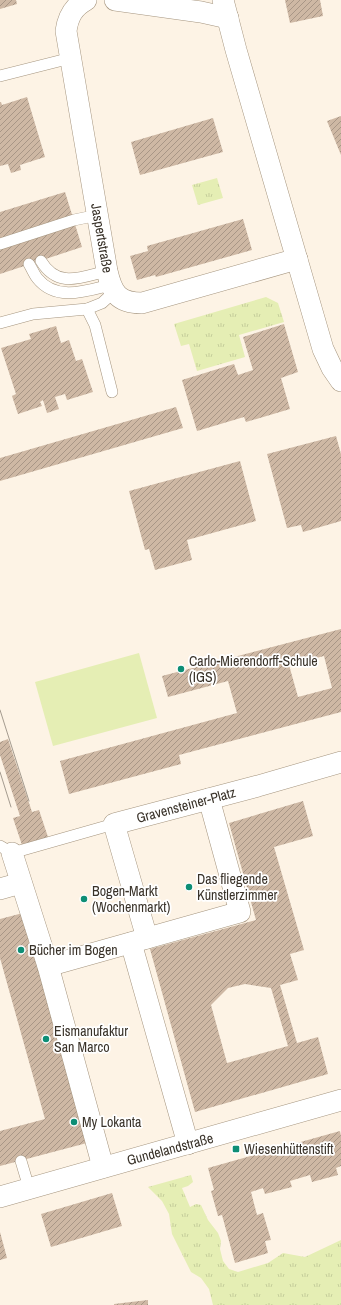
<svg xmlns="http://www.w3.org/2000/svg" width="341" height="1305" font-family="'Archivo Narrow',sans-serif">
	<defs>
		<pattern id="grass-tufts" width="24" height="20" patternUnits="userSpaceOnUse"><rect width="24" height="20" fill="#e5eeb4"/><path d="M3 7l-1-3M5 7V3M7 7l1-3M15 17l-1-3M17 17v-4M19 17l1-3" fill="none" stroke="#c5cd9b"/></pattern>
		<pattern id="building-hatch" width="6" height="6" patternUnits="userSpaceOnUse"><rect width="6" height="6" fill="#ceb8a4"/><path d="M-1 1l2-2M0 6l6-6M5 7l2-2" fill="none" stroke="#a89686"/></pattern>
	</defs>
	<rect width="100%" height="100%" fill="#fdf3e5"/>
	<g fill="url(#grass-tufts)">
		<polygon points="217,178 223,198 198,205 192,185"/>
		<polygon points="266,297 278,303 284,322 239,335 245,357 197,371 189,344 181,346 174,324"/>
		<polygon points="191,1175 193,1182 188,1186 182,1188 190,1207 196,1204 201,1205 208,1220 218,1233 221,1241 220,1249 223,1261 229,1269 238,1272 268,1263 283,1253 305,1257 341,1240 341,1305 213,1305 209,1289 201,1278 191,1272 172,1234 169,1214 162,1201 148,1187"/>
	</g>
	<polygon fill="#e5eeb4" points="139,653 157,718 53,746 35,682"/>
	<g fill="url(#building-hatch)" fill-rule="evenodd">
		<polygon points="0,0 16,0 17,4 0,9"/>
		<polygon points="285,0 320,0 323,16 290,23"/>
		<polygon points="27,97 45,157 20,165 21,170 11,173 8,164 0,166 0,102 1,102 2,105"/>
		<polygon points="341,116 341,155 327,121"/>
		<polygon points="213,118 223,152 140,175 131,142"/>
		<polygon points="65,192 82,247 0,274 0,212"/>
		<polygon points="243,219 252,250 156,277 155,275 137,280 130,256 148,251 147,246"/>
		<polygon points="284,324 298,372 281,378 290,409 246,422 244,417 197,431 182,380 234,364 238,375 253,370 243,337"/>
		<polygon points="56,326 61,343 69,340 76,361 82,359 93,392 67,400 65,394 55,397 59,409 47,413 43,400 40,402 42,406 18,414 12,396 16,394 1,348 31,339 29,334"/>
		<polygon points="176,407 183,428 0,481 0,458"/>
		<polygon points="336,436 341,454 341,521 303,532 301,525 287,528 267,454"/>
		<polygon points="240,461 256,521 187,540 192,560 155,570 149,549 145,550 129,491"/>
		<path d="M 341,629 L 341,712 L 179,755 L 181,764 L 69,794 L 60,761 L 237,713 L 228,681 L 168,697 L 162,676 ZM 324,656 L 332,688 L 298,697 L 289,665 Z"/>
		<polygon points="8,739 32,812 39,810 48,837 22,845 13,818 20,816 0,755 0,742"/>
		<path d="M 303,801 L 313,836 L 274,847 L 304,950 L 290,954 L 298,980 L 280,985 L 297,1043 L 318,1037 L 328,1074 L 195,1112 L 150,949 L 256,920 L 229,823 ZM 245,984 L 271,988 L 288,1046 L 227,1063 L 211,1005 L 228,988 Z"/>
		<polygon points="23,913 87,1143 0,1166 0,1131 45,1119 0,958 0,919"/>
		<polygon points="340,1131 341,1136 341,1166 336,1168 338,1175 312,1182 310,1175 290,1181 292,1187 265,1194 263,1188 251,1192 257,1215 263,1213 271,1240 265,1241 268,1253 235,1263 222,1215 218,1216 211,1191 214,1190 208,1168"/>
		<polygon points="112,1193 122,1226 51,1247 41,1214"/>
		<polygon points="0,1232 7,1258 0,1260"/>
		<polygon points="148,1300 148,1305 114,1305 114,1304"/>
	</g>
	<g fill="none" stroke-linecap="round" stroke-linejoin="round">
		<g stroke="#a5957f" stroke-width="12">
			<g id="lane">
				<polyline points="0,76 71,58"/>
				<polyline points="0,244 74,220 98,215"/>
				<path d="M 41,261 C 58,289 81,277 107,271"/>
				<path d="M 29,264 C 32,269 34,274 37,278 C 56,302 86,291 110,285"/>
				<polyline points="87,309 95,325 112,392"/>
				<polyline points="0,323 33,314 87,309 102,303 114,292"/>
				<polyline points="0,846 12,853 114,824"/>
				<polyline points="21,1161 29,1188"/>
			</g>
		</g>
		<g stroke="#a5957f" stroke-width="22">
			<g id="street">
				<path d="M 86,0 C 73,7 68,17 66,31 L 107,271 C 112,293 118,303 142,303 L 297,259"/>
				<polyline points="115,0 201,12 228,18"/>
				<polyline points="223,0 236,50 323,349 332,368 341,381"/>
				<polyline points="12,853 48,966 103,1167"/>
				<polyline points="0,889 21,883"/>
				<polyline points="147,938 114,824 258,786 341,762"/>
				<polyline points="131,943 188,1144"/>
				<polyline points="48,966 240,912 209,799"/>
				<polyline points="0,1197 341,1100"/>
			</g>
		</g>
		<use href="#lane" stroke="#fff" stroke-width="11"/>
		<use href="#street" stroke="#fff" stroke-width="21"/>
		<g stroke="#a49b8f" stroke-width="1">
			<polyline points="0,710 29,801"/>
			<polyline points="0,772 11,807"/>
		</g>
	</g>
	<g fill="#0d8e75" stroke="#fff" stroke-width="1.5">
		<circle cx="181" cy="669" r="4"/>
		<circle cx="189" cy="887" r="4"/>
		<circle cx="84" cy="899" r="4"/>
		<circle cx="21" cy="950" r="4"/>
		<circle cx="46" cy="1039" r="4"/>
		<circle cx="74" cy="1122" r="4"/>
		<rect x="232" y="1145" width="8" height="8" rx="2"/>
	</g>
	<g text-anchor="middle" stroke-width="3.5" stroke-linejoin="round" paint-order="stroke">
		<g font-size="14" fill="#393229" stroke="#fff">
			<text transform="translate(102 238) rotate(80)" y="5">Jaspertstraße</text>
			<text transform="translate(186 805) rotate(-15)" y="5">Gravensteiner-Platz</text>
			<text transform="translate(170 1149) rotate(-15)" y="5">Gundelandstraße</text>
		</g>
		<g font-size="14" fill="#393229" stroke="#fff" text-anchor="start">
			<text x="189" y="666">Carlo-Mierendorff-Schule<tspan x="189" dy="16">(IGS)</tspan></text>
			<text x="197" y="884">Das fliegende<tspan x="197" dy="16">Künstlerzimmer</tspan></text>
			<text x="92" y="896">Bogen-Markt<tspan x="92" dy="16">(Wochenmarkt)</tspan></text>
			<text x="29" y="955">Bücher im Bogen</text>
			<text x="54" y="1036">Eismanufaktur<tspan x="54" dy="16">San Marco</tspan></text>
			<text x="82" y="1127">My Lokanta</text>
			<text x="244" y="1154">Wiesenhüttenstift</text>
		</g>
	</g>
</svg>
